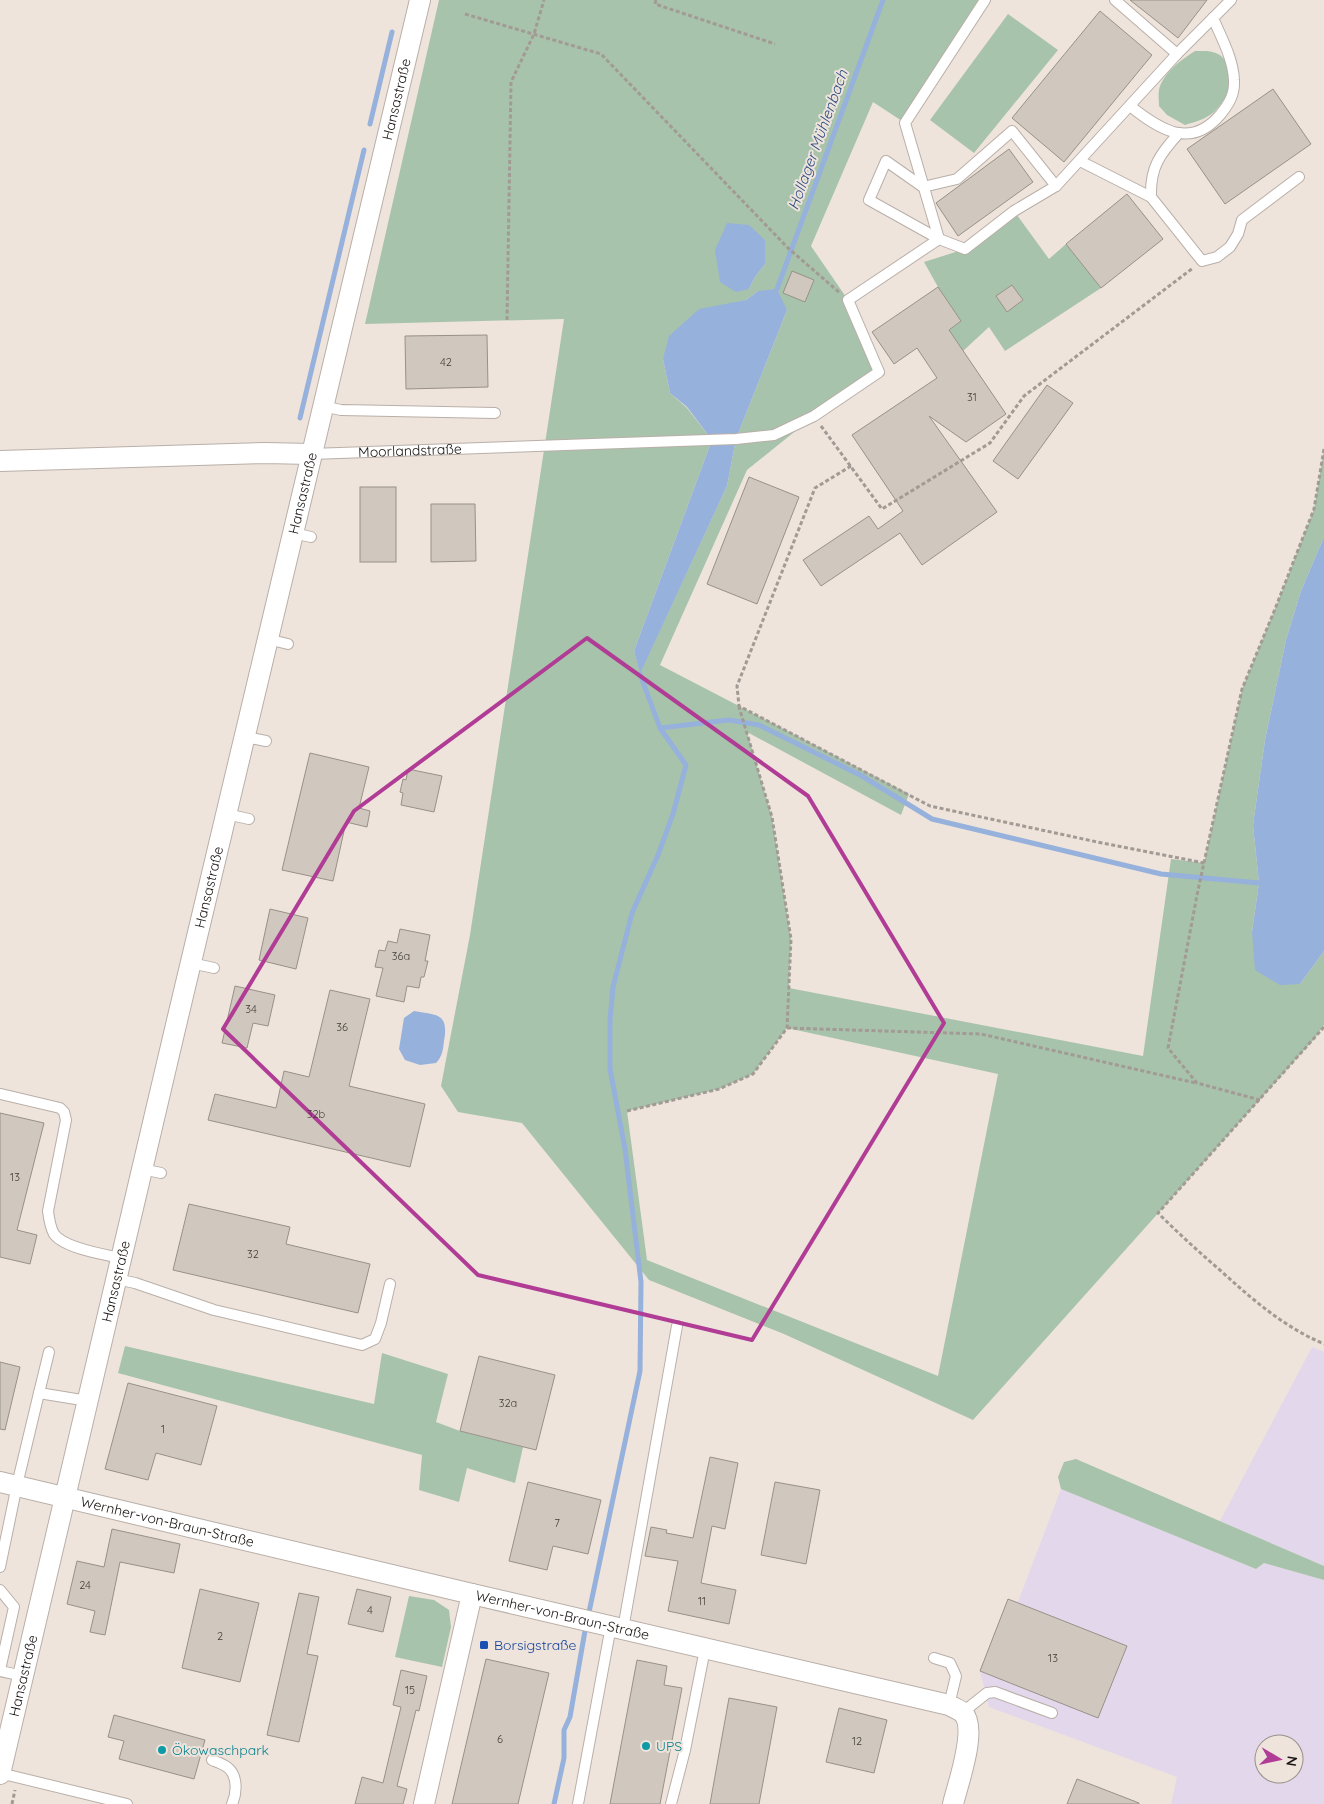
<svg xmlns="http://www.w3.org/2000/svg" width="1324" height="1804" font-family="Quicksand,sans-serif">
	<rect width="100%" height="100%" fill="#eee4dc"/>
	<g fill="#e2d7eb" fill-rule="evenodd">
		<polygon points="1312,1347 1324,1352 1324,1566 1220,1521"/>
		<path d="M 1061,1489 L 1256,1569 L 1264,1563 L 1324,1580 L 1324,1804 L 1171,1804 L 1177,1777 L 989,1707 L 980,1671 L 1008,1599 L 1018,1602 ZM 1264,1744 L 1294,1744 L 1294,1774 L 1264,1774 Z"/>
	</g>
	<g fill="#a8c3ab" fill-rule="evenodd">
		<path d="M 439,0 L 985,0 L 905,123 L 873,102 L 811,246 L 848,300 L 879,372 L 814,416 L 747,470 L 660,665 L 909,794 L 901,815 L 747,732 L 772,817 L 791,939 L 789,988 L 1143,1056 L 1171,859 L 1204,863 L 1242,689 L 1275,609 L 1314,509 L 1324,449 L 1324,537 L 1301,591 L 1286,640 L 1265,740 L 1253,825 L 1259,883 L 1252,932 L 1300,984 L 1324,951 L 1324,1025 L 1315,1038 L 973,1420 L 784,1334 L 649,1280 L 522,1123 L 458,1112 L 441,1086 L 470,935 L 564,319 L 365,324 ZM 765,264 L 755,277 L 749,289 L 720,282 ZM 758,291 L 787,310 L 736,439 L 727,486 L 640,673 L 634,651 L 712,440 L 687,408 L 670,393 L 663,359 L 728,305 L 746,300 ZM 787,1028 L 998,1074 L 938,1376 L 647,1260 L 627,1111 L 719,1089 L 753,1074 Z"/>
		<polygon points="1008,14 1058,50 974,153 930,120"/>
		<path d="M 1195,51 C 1202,51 1211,50 1218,54 C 1224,57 1227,63 1228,70 C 1233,87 1226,100 1214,112 C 1206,119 1195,122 1185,125 L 1167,115 L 1159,106 C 1159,101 1158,95 1159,90 C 1163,73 1181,60 1195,51 Z"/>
		<polygon points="1014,211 1049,259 1066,244 1101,288 1005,351 989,327 963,351 949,330 961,321 938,287 924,262 965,249"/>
		<polygon points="125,1346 374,1404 382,1353 448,1374 436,1422 460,1431 523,1447 515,1483 467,1468 459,1502 419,1490 422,1455 118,1373"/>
		<polygon points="1076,1459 1324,1566 1324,1580 1264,1563 1256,1569 1061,1489 1058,1477 1064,1462"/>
		<polygon points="409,1596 434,1600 449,1610 451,1627 442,1667 395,1657"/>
	</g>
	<g fill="#96b1db">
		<polygon points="727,223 749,225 765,240 765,264 755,277 749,289 736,292 720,282 715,250"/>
		<polygon points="777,289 787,310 736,439 727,486 640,674 634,651 712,440 687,407 670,393 663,359 669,336 699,309 746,300 758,291"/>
		<polygon points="1324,537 1324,951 1300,984 1280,985 1255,970 1252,932 1259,883 1253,825 1265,740 1286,640 1301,591"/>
		<path d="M 414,1011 C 437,1015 449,1013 444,1041 C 443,1050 442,1057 436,1063 L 420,1065 L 405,1060 L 399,1049 L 404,1018 Z"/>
	</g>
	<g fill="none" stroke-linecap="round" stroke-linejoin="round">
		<g stroke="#96b1db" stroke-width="5">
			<polyline points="370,124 392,32"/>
			<polyline points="777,289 883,0"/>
			<polyline points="300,418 364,150"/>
			<polyline points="660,728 729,720 759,725 862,776 932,819 1161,874 1259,883"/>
			<polyline points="588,1617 640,1371 641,1282 625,1149 610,1069 610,1020 613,987 632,913 658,855 673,814 686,765 660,728 640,674"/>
			<polyline points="554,1804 564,1758 564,1730 570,1717 586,1625"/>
		</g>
	</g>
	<g fill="#d0c8bf" stroke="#989188">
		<polygon points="1130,0 1207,0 1178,38"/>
		<polygon points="1100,11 1152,55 1064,162 1012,118"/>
		<polygon points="1273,89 1311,144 1225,204 1187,149"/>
		<polygon points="1009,149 1033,182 958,236 936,203"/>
		<polygon points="1127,194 1163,239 1101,288 1066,244"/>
		<polygon points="792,271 814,280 805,302 783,293"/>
		<polygon points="1012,285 1023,300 1007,312 996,296"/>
		<polygon points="938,287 961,321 949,330 1006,414 966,442 929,416 997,512 922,565 900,533 821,586 803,560 869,516 878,529 903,511 852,435 937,378 917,348 894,364 872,332"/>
		<polygon points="487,335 488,387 406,389 405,336"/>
		<polygon points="1047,385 1073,403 1018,479 993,461"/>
		<polygon points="749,477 799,497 757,604 707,584"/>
		<rect x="360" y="487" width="36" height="75"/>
		<polygon points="431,504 475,504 476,561 431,562"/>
		<polygon points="310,753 369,767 359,808 370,811 367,827 346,822 333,881 282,870"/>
		<polygon points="408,769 442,776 434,812 401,805 403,793 400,792 403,779 406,780"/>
		<polygon points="270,909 308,918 296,969 259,960"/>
		<polygon points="400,929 430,935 425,961 428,961 424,977 421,977 419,988 407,986 404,1002 376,996 383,968 375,967 379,950 385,951 388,941 397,943"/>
		<polygon points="235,986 275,995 268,1026 253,1023 247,1048 222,1043"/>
		<polygon points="330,990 370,999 349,1086 425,1104 410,1167 208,1120 215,1094 276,1108 284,1071 309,1077"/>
		<polygon points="0,1113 44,1123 17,1230 37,1235 30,1264 0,1257"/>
		<polygon points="189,1204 290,1227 286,1244 370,1264 358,1313 173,1270"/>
		<polygon points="479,1356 555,1375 536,1450 460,1431"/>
		<polygon points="0,1362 20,1367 5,1430 0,1429"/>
		<polygon points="128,1383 217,1406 201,1465 156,1453 148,1480 105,1469"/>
		<polygon points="710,1457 738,1463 725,1529 712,1526 701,1583 736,1590 729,1624 668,1611 678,1561 645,1556 651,1527 667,1530 666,1533 693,1538"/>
		<polygon points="528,1482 601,1500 588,1554 553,1546 547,1570 509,1561"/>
		<polygon points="775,1482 820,1490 806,1564 761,1555"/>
		<polygon points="112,1529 180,1544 174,1573 120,1562 105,1635 90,1632 95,1611 67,1604 77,1561 104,1567"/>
		<polygon points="200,1589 259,1603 240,1682 182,1668"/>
		<polygon points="357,1589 391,1597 383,1632 348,1624"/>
		<polygon points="299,1593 319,1597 307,1654 318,1656 299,1742 267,1735"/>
		<polygon points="1008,1599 1127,1646 1098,1718 980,1671"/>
		<polygon points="486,1659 549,1673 518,1804 452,1804"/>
		<polygon points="637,1660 667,1666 664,1685 682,1688 660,1804 610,1804"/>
		<polygon points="401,1670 427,1676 419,1711 416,1710 397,1786 407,1789 403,1804 355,1804 362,1777 383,1783 401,1707 393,1705"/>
		<polygon points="729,1698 777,1707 759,1804 710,1804"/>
		<polygon points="839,1708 887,1720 874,1773 826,1762"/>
		<polygon points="114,1715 205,1740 194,1779 119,1759 124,1741 108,1737"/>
		<polygon points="1077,1779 1139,1803 1139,1804 1067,1804"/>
	</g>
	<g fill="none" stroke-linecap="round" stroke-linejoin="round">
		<g stroke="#b9afa8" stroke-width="12">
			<g id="service">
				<polyline points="1177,54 1231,0"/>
				<path d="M 1130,106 C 1159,129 1190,150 1220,115 C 1229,104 1235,94 1234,80 C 1233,58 1221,37 1213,18"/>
				<path d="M 1179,133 C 1160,154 1150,167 1151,197 L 1202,261 L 1217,257 L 1230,247 L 1238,234 L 1242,220 L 1299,177"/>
				<polyline points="1080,161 1151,197"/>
				<polyline points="1056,186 1177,54 1115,0"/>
				<polyline points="939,239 905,123 985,0"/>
				<polyline points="322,406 341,410 495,413"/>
				<path id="s1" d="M 311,454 L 736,439 L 774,435 L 814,416 L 879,372 L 848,300 L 939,239 L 965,249 L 1014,211 L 1056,186 L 1012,131 L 957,179 L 923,187 L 886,161 L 869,200 L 939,239"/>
				<polyline points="293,533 311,537"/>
				<polyline points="267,639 288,644"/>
				<polyline points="245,737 266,741"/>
				<polyline points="226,814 249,819"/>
				<polyline points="191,963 214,968"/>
				<path d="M 1,1094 L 60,1108 L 64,1112 L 66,1120 L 48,1211 C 49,1219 50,1227 54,1234 C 64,1248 105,1255 121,1258"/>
				<polyline points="142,1169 161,1173"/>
				<polyline points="116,1279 135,1283 214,1310 362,1345 375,1339 381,1323 390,1284"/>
				<polyline points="39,1393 49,1352"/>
				<polyline points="0,1567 17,1485 39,1393 88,1401"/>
				<polyline points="0,1590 14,1607 0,1670"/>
				<polyline points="623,1629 677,1326"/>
				<polyline points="934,1658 950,1663 956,1676 949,1705"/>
				<polyline points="0,1671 23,1676"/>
				<polyline points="963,1712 987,1693 995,1692 1052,1713"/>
				<path d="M 212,1760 C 217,1762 223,1764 227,1767 C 238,1775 237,1793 232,1804"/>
				<polyline points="0,1773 127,1804"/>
				<polyline points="578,1804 611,1626"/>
				<polyline points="671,1804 685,1750 705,1649"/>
			</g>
		</g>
		<g stroke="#b9afa8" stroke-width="22">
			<g id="minor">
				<polyline points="0,461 265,453 311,454"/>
				<path id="s2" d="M 0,1482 L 472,1594 L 949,1705 C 954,1708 960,1710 963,1713 C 978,1729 958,1783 953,1804"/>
				<path id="s3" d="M 0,1774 L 176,1025 L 420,0"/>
				<polyline points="424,1804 472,1594"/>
			</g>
		</g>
		<g stroke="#a29a94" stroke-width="3" stroke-dasharray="4 2.5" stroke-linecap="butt">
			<polyline points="656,0 655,4 775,44"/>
			<polyline points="465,14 601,54 788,248 840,293"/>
			<polyline points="507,320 511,82 534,34 544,0"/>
			<polyline points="821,426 882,509 990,443 1024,396 1193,268"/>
			<polyline points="851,466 815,488 737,686 739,706 930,806 1102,843 1204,863"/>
			<path d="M 1324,1027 L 1158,1213 C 1178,1233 1199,1252 1221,1271 C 1253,1300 1284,1327 1324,1344"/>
			<polyline points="787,1028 981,1034 1196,1083"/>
			<polyline points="1260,1100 1197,1083 1168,1048 1198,890 1242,689 1275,609 1314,509 1324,449"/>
			<polyline points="627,1111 719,1089 753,1074 787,1028 791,939 772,817 739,707"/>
			<polyline points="12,1804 15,1790"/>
		</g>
		<use href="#service" stroke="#fff" stroke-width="10"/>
		<use href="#minor" stroke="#fff" stroke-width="20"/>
	</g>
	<path fill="none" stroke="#b03c95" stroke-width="4" stroke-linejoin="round" d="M 587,638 L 808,796 L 944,1023 L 752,1340 L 478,1275 L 223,1029 L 354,811 Z"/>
	<rect fill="#1a4fb4" stroke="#eee4dc" stroke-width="2" x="479" y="1640" width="10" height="10" rx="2.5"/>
	<g fill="#0f9aa8" stroke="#eee4dc" stroke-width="2">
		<circle cx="646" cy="1746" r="5"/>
		<circle cx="162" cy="1750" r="5"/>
	</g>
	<g text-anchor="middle" stroke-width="4" stroke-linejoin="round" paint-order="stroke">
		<g font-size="11" fill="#45403c">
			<text x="446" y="366">42</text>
			<text x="972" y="401">31</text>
			<text x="401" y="960">36a</text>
			<text x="251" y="1013">34</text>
			<text x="342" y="1031">36</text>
			<text x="316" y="1118">32b</text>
			<text x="15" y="1181">13</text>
			<text x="253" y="1258">32</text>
			<text x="508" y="1407">32a</text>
			<text x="163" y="1433">1</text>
			<text x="557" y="1527">7</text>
			<text x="85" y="1589">24</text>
			<text x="702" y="1605">11</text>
			<text x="370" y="1614">4</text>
			<text x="220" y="1640">2</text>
			<text x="1053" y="1662">13</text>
			<text x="410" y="1694">15</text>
			<text x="500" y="1743">6</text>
			<text x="857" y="1745">12</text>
		</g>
		<g font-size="14" fill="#171311" stroke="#eee4dc">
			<text dy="5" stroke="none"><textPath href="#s3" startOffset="1721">Hansastraße</textPath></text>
			<text dy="5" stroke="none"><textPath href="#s1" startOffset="99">Moorlandstraße</textPath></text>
			<text dy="5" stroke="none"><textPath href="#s3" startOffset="1316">Hansastraße</textPath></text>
			<text dy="5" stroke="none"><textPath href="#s3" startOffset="911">Hansastraße</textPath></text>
			<text dy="5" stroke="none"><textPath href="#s3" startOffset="506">Hansastraße</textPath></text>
			<text dy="5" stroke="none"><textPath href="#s2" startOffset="172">Wernher-von-Braun-Straße</textPath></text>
			<text dy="5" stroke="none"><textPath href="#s2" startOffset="578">Wernher-von-Braun-Straße</textPath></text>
			<text dy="5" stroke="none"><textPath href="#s3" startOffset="101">Hansastraße</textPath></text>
		</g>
		<g font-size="14" fill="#164399" stroke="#eee4dc" text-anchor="start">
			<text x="494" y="1650">Borsigstraße</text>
		</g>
		<g font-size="14" fill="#0d838f" stroke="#eee4dc" text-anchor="start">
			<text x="656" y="1751">UPS</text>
			<text x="172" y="1755">Ökowaschpark</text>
		</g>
		<g font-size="15" font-style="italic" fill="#2d4e84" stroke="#eee4dc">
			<text transform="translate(818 140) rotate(-70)" y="5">Hollager Mühlenbach</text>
		</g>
	</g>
	<g transform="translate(1279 1759) rotate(99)"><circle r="24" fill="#eee4dc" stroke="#98908b"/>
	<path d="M0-4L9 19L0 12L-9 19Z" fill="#b03c95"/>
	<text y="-8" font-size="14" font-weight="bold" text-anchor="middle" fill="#171311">N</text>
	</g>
</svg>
